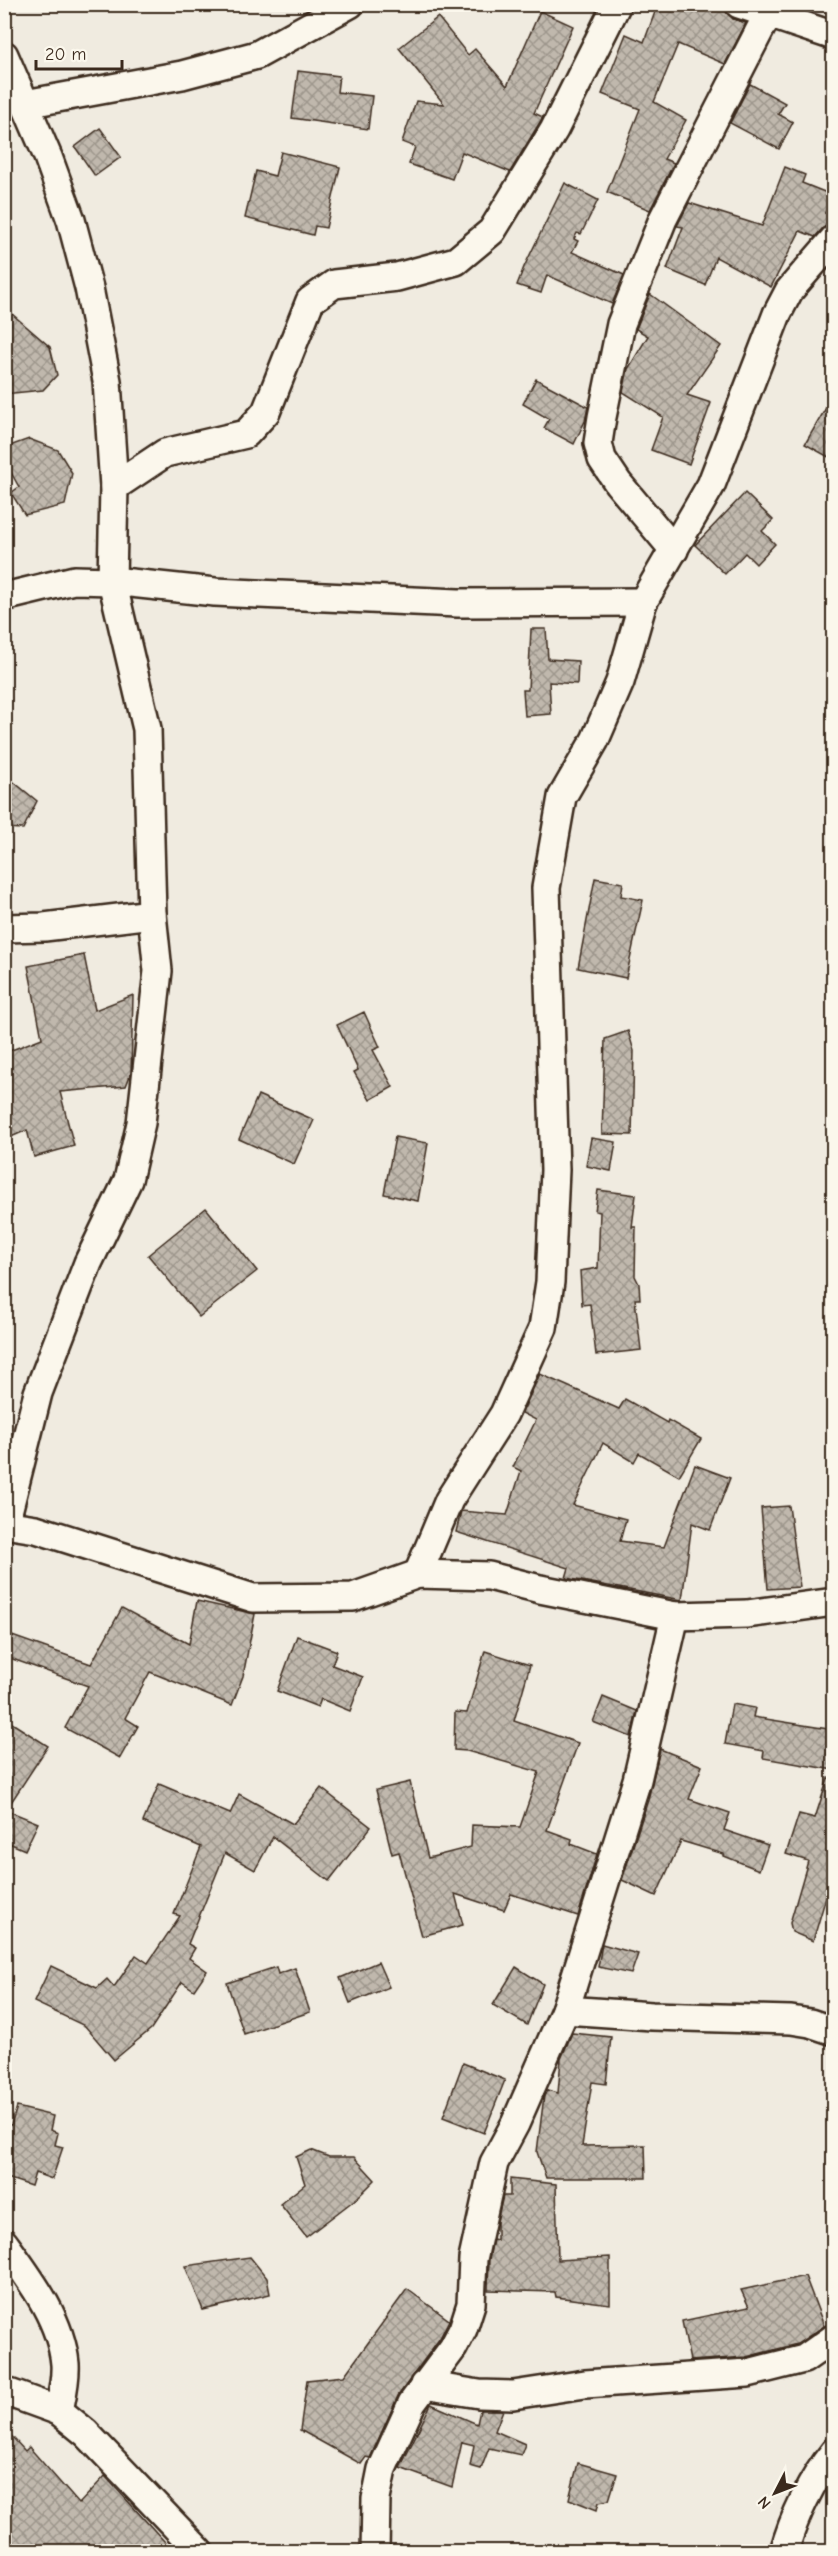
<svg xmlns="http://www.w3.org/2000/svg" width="838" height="2556" font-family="'Comic Neue',sans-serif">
	<defs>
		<pattern id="building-cross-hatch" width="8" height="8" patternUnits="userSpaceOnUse" patternTransform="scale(1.5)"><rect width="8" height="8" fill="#c0b8ad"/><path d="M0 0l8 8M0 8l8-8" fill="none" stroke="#9d968c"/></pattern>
	</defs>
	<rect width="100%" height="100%" fill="#f0ebe0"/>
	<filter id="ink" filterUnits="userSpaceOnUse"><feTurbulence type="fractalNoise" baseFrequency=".0167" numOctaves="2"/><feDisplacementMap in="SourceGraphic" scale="12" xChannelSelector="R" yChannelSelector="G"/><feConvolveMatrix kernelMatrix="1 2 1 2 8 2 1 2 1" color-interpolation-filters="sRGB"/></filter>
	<g filter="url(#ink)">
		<g fill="url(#building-cross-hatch)" stroke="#3b2a1e" stroke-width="1.5">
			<polygon points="658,4 714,4 724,9 733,19 746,23 725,64 678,44 654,102 686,120 664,159 674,163 650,210 607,192 640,109 602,94 626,34 644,42"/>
			<polygon points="540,11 573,26 534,113 543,117 510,172 462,152 452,179 409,164 415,147 402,142 416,101 444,104 399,48 438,17 468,55 475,49 507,86"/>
			<polygon points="298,71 339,76 337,92 372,96 368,129 292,118"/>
			<polygon points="750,84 785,103 778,114 793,122 779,149 730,123"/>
			<polygon points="100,128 121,157 95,176 75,147"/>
			<polygon points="281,152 340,167 326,228 315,226 313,235 245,218 256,171 275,176"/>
			<polygon points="785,167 805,175 802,183 832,195 825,213 834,214 834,224 823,228 815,237 800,231 771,287 716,257 705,285 667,269 683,227 677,226 689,203 762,226"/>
			<polygon points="565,183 598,200 581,234 577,233 574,239 578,241 572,252 624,275 612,304 547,275 541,293 517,285 524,267"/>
			<polygon points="650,294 721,346 687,395 711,403 689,464 651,450 663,417 623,392 628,369 648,336 636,329"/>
			<polygon points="4,307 50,347 57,375 43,390 4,394"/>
			<polygon points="536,379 588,407 585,421 574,444 544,428 549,419 523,404"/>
			<polygon points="834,394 834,460 805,444"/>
			<polygon points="29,439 58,450 72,473 65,505 25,515 11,493 19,487 4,460 4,448"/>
			<polygon points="745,493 773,520 762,531 775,544 756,564 745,553 725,574 695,545"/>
			<polygon points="531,629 546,629 548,659 578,661 577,684 549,682 551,714 525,716 523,690 528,690"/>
			<polygon points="4,774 37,801 23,829 4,828"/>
			<polygon points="595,878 623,883 621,896 643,900 626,978 578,968"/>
			<polygon points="84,955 95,1010 133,995 131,1073 126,1086 60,1092 74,1146 34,1157 27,1130 4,1140 4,1053 42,1038 28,966"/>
			<polygon points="364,1012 380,1047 373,1050 393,1087 370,1100 354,1072 358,1070 337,1025"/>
			<polygon points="628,1031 634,1051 632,1135 602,1134 605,1039"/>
			<polygon points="258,1095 314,1120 294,1164 239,1139"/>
			<polygon points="395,1137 428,1143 418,1201 384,1194"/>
			<polygon points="591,1138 616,1142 611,1171 586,1166"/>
			<polygon points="598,1190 636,1195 632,1227 636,1227 635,1276 639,1284 640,1299 635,1299 641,1350 596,1355 590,1304 582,1305 580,1271 598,1268 600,1212 595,1211"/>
			<polygon points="206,1208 257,1271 199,1317 148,1255"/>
			<polygon points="540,1374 619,1409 625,1399 667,1423 668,1420 701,1439 679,1476 639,1453 634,1462 603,1443 573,1505 626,1519 620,1541 664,1547 695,1465 730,1478 710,1530 692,1523 682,1600 566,1578 569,1568 456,1532 461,1511 507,1515 521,1471 513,1467 536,1420 522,1413"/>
			<polygon points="789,1506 800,1587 768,1589 761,1508"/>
			<polygon points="197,1601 255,1614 243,1676 232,1705 150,1672 125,1718 138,1726 120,1758 65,1728 88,1686 4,1656 4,1633 91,1664 122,1608 189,1644"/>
			<polygon points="297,1636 337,1651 332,1665 363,1677 350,1711 321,1699 318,1707 277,1691"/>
			<polygon points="485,1651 530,1665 514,1721 578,1743 547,1830 572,1839 571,1844 597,1854 578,1916 511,1894 504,1910 455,1894 463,1925 422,1936 399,1852 392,1854 376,1790 410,1782 428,1858 471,1847 472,1825 520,1827 539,1772 467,1751 454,1750 455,1712 467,1713"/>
			<polygon points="603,1697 637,1711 631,1737 593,1722"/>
			<polygon points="732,1704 755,1708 753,1717 834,1730 834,1770 763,1758 764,1751 725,1744"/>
			<polygon points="4,1718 48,1746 6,1810 38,1823 25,1850 4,1841"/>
			<polygon points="660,1749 702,1766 689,1799 730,1813 724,1830 768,1845 759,1870 724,1856 724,1854 681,1841 656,1896 622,1880 648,1800"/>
			<polygon points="828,1778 834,1778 834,1870 813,1941 792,1932 790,1923 808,1861 786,1854 799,1814 815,1818"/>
			<polygon points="159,1784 230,1814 239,1794 293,1824 321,1788 371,1827 329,1881 273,1837 255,1870 225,1853 188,1944 195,1948 189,1958 207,1971 194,1990 182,1982 151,2029 114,2060 85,2026 34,2002 51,1966 97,1988 107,1979 114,1987 136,1955 148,1963 180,1916 174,1914 201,1847 143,1822"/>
			<polygon points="602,1944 638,1954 631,1974 598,1967"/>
			<polygon points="378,1962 389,1987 350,2003 340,1978"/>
			<polygon points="276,1967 278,1974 295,1968 310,2012 244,2034 227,1983"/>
			<polygon points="516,1967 543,1984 527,2025 493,2005"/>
			<polygon points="572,2033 611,2037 606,2084 592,2082 582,2146 645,2145 646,2178 546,2178 537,2152 544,2096 547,2090 558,2093 561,2059"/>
			<polygon points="463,2063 505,2080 484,2133 443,2117"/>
			<polygon points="17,2107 53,2116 50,2130 58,2133 55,2145 63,2147 52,2179 35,2173 31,2186 4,2177 4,2124 11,2125"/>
			<polygon points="311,2150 329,2157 354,2157 375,2180 357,2198 306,2237 280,2204 305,2184 296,2157"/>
			<polygon points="510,2179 556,2184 558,2260 610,2257 610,2304 556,2297 555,2292 488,2290 489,2259 493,2239 497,2240 497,2221 503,2196 510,2196"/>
			<polygon points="250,2257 267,2278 270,2294 203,2310 185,2266"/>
			<polygon points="805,2276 824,2326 797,2344 746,2357 690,2361 682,2321 749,2307 741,2290"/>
			<polygon points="407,2289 449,2320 440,2338 398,2396 370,2458 366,2457 361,2464 300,2430 307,2380 344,2376"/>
			<polygon points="431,2404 477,2424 480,2410 503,2410 495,2431 525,2444 521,2455 489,2448 481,2469 470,2466 474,2445 462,2442 452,2487 400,2468"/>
			<polygon points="4,2428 25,2451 29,2447 79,2504 105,2476 174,2552 4,2552"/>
			<polygon points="578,2463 617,2474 609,2500 599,2502 597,2510 569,2499"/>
		</g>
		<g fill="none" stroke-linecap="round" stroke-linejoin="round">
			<g stroke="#3b2a1e" stroke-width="32">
				<g id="minor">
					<polyline points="739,4 834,36"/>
					<polyline points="4,55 48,157 71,220 89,288 107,381 114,487 112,581 147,729 152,914 158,971 141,1123 128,1180 88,1263 38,1393 5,1524"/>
					<polyline points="25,104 182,75 257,55 350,4"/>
					<polyline points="114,487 165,453 246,434 266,412 310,301 334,284 397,277 456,261 492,231 554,130 617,4"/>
					<polyline points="674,550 618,483 602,459 598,443 602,417 621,324 663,219 768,14"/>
					<polyline points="4,597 74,580 112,581 215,592 458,603 643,602"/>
					<polyline points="4,928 44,927 152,914"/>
					<polyline points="4,1524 36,1529 253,1598 353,1597 418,1574 489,1576 540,1589 675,1616 747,1614 834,1602"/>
					<polyline points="418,1574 449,1500 504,1414 543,1328 550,1282 555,1170 546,888 562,797 595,740 620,682 643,602 711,485 777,314 789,291 834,239"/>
					<polyline points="565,2010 652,2016 791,2020 810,2023 834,2031"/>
					<path d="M 4,2243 C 30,2279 61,2319 65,2364 C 66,2380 62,2396 59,2411"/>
					<polyline points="424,2385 479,2394 513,2395 585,2384 748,2373 804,2359 834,2338"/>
					<polyline points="4,2391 59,2411 86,2433 200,2552"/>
					<polyline points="375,2552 376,2499 382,2469 412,2403 453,2348 463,2329 471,2304 473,2259 494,2163 515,2124 565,2010 637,1780 675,1616"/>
					<path d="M 784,2552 C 793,2518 812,2479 834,2452"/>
				</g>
			</g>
			<use href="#minor" stroke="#fbf7ec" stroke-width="27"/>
		</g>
	</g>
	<rect width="838" height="2556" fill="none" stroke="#fbf7ec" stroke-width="24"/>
	<rect x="12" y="12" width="814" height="2532" fill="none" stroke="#3b2a1e" stroke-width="2" filter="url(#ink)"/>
	<g transform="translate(775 2493) rotate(228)" stroke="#fbf7ec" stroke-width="4.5" paint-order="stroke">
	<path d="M0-4.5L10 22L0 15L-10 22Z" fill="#3b2a1e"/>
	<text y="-9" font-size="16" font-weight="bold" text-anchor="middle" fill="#3b2a1e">N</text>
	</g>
	<path d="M36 60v9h86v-9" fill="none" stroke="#3b2a1e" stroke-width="3"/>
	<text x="45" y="60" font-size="18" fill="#3b2a1e" stroke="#fbf7ec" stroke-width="4.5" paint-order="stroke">20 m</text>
</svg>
